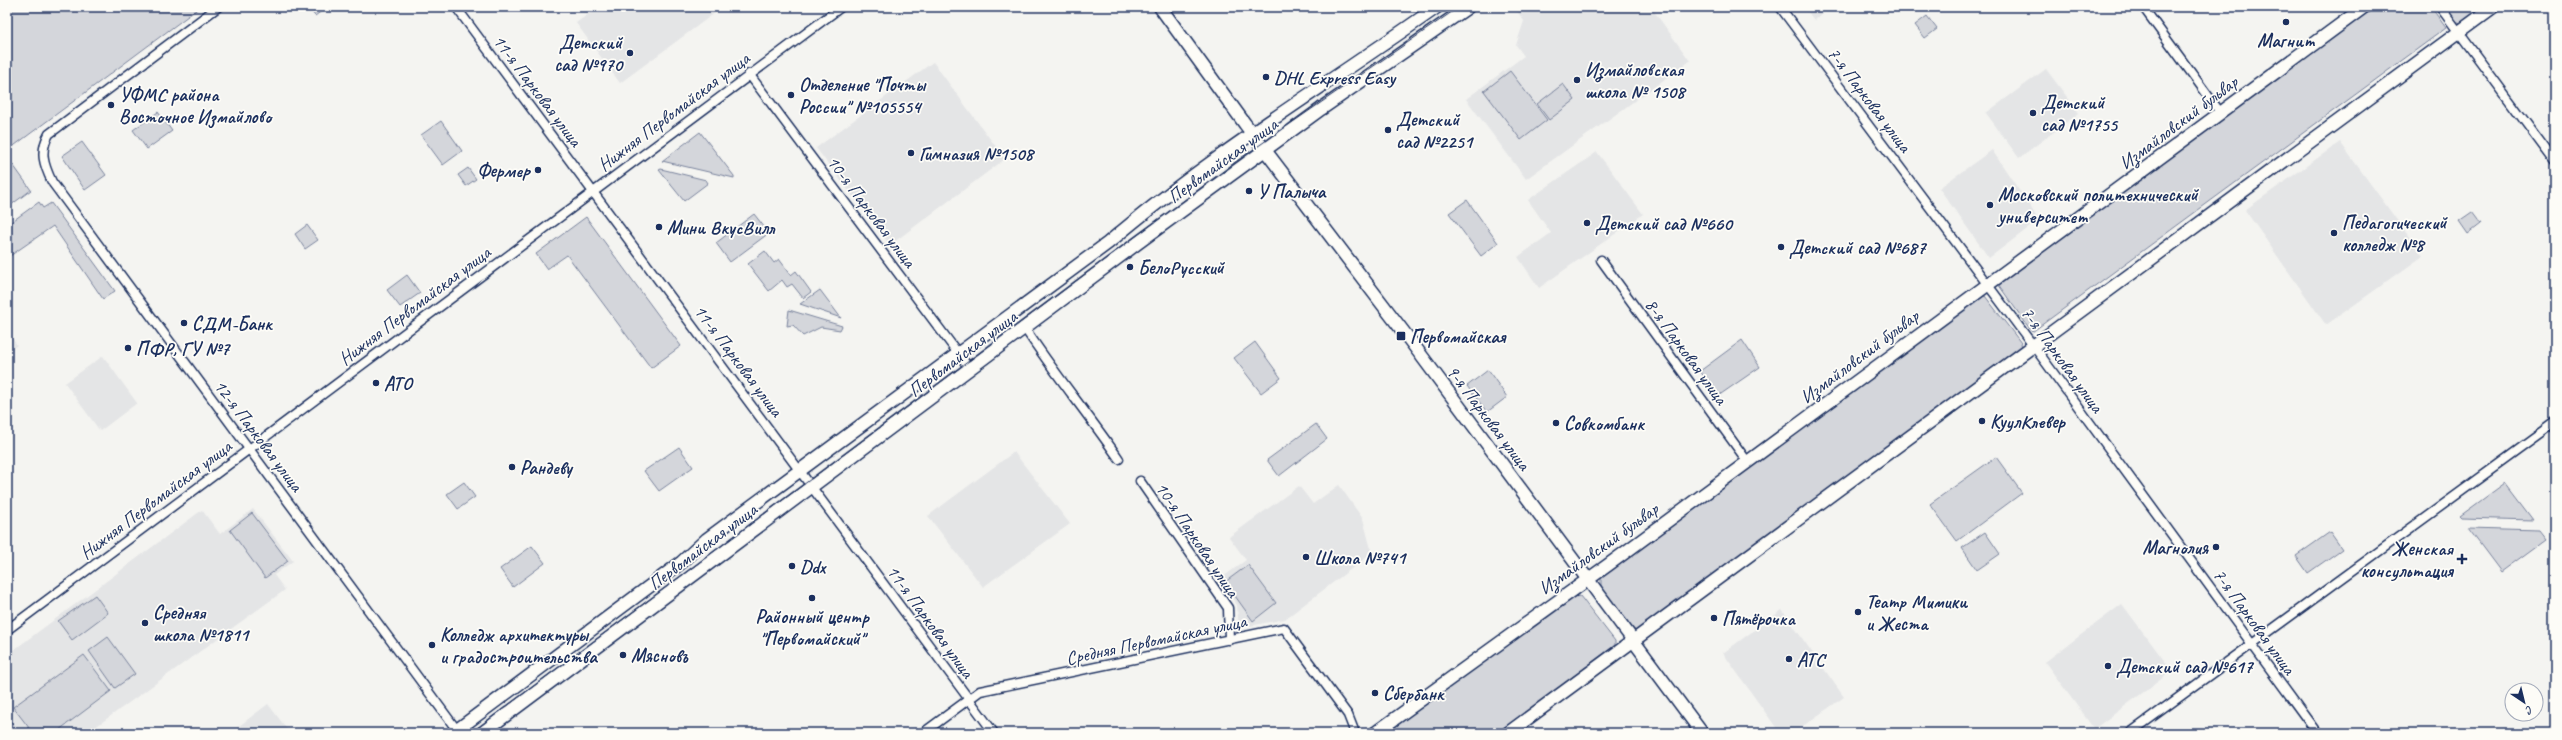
<svg xmlns="http://www.w3.org/2000/svg" width="2562" height="740" font-family="Caveat,sans-serif">
	<rect width="100%" height="100%" fill="#f4f4f1"/>
	<filter id="ink" filterUnits="userSpaceOnUse"><feTurbulence type="fractalNoise" baseFrequency=".025" numOctaves="2"/><feDisplacementMap in="SourceGraphic" scale="8" xChannelSelector="R" yChannelSelector="G"/><feConvolveMatrix kernelMatrix="1 2 1 2 8 2 1 2 1" color-interpolation-filters="sRGB"/></filter>
	<g filter="url(#ink)">
		<g fill="#e4e5e6">
			<polygon points="598,7 723,7 620,83 576,23"/>
			<polygon points="1514,7 1651,7 1690,61 1526,179 1466,99 1524,56 1516,45 1524,21"/>
			<polygon points="1804,7 1831,7 1814,20"/>
			<polygon points="933,62 1005,159 890,245 816,148"/>
			<polygon points="2046,69 2079,113 2019,158 1986,113"/>
			<polygon points="2340,142 2423,256 2326,325 2245,210"/>
			<polygon points="1992,150 2039,220 1989,258 1939,188"/>
			<polygon points="1597,152 1643,214 1539,288 1518,257 1551,233 1528,200"/>
			<polygon points="7,331 17,345 7,353"/>
			<polygon points="103,356 137,403 100,431 65,383"/>
			<polygon points="1014,452 1070,524 983,587 928,516"/>
			<polygon points="1339,485 1363,519 1372,553 1285,619 1239,628 1237,605 1219,580 1246,560 1229,537 1299,486 1313,504"/>
			<polygon points="253,509 293,561 274,575 285,590 87,733 7,733 7,655 202,510 220,534"/>
			<polygon points="2122,604 2172,671 2094,729 2045,662"/>
			<polygon points="1782,610 1844,697 1793,733 1780,733 1723,653"/>
			<polygon points="268,704 290,733 230,733"/>
		</g>
		<g fill="#d4d6db" stroke="#78829c">
			<polygon points="7,7 200,7 7,151"/>
			<polygon points="308,7 327,7 315,16"/>
			<polygon points="2371,7 2431,7 2446,28 2032,332 1998,284"/>
			<polygon points="2446,7 2482,7 2461,23 2455,21"/>
			<polygon points="1927,16 1937,29 1925,38 1915,25"/>
			<polygon points="1510,71 1547,120 1521,140 1484,91"/>
			<polygon points="1563,84 1575,100 1549,120 1537,104"/>
			<polygon points="158,112 172,131 147,149 133,130"/>
			<polygon points="441,121 462,151 443,165 421,135"/>
			<polygon points="700,132 734,176 734,178 662,161"/>
			<polygon points="82,142 106,175 85,190 62,156"/>
			<polygon points="11,162 31,190 7,208 7,165"/>
			<polygon points="468,168 476,179 466,186 458,175"/>
			<polygon points="661,169 706,180 708,183 684,201 659,170"/>
			<polygon points="1467,200 1498,243 1481,256 1449,213"/>
			<polygon points="39,202 43,208 51,203 115,291 103,299 53,226 7,258 7,225"/>
			<polygon points="2472,212 2481,224 2468,234 2459,221"/>
			<polygon points="754,214 769,233 730,262 716,243"/>
			<polygon points="586,217 681,346 651,368 567,255 547,269 536,254"/>
			<polygon points="307,225 318,240 305,249 295,234"/>
			<polygon points="765,251 774,263 779,259 791,275 796,271 811,292 803,298 792,284 787,287 782,280 769,291 748,264"/>
			<polygon points="407,275 420,293 400,307 387,290"/>
			<polygon points="820,290 841,318 800,304"/>
			<polygon points="1985,296 2021,343 2022,348 1642,630 1636,631 1632,628 1601,586 1601,578 1981,297"/>
			<polygon points="789,310 842,326 840,330 821,327 803,336 793,325 787,326"/>
			<polygon points="1742,340 1760,367 1718,396 1700,371"/>
			<polygon points="1255,342 1281,378 1261,393 1234,358"/>
			<polygon points="1488,370 1507,397 1487,412 1467,386"/>
			<polygon points="1316,424 1327,439 1279,476 1267,460"/>
			<polygon points="679,447 693,467 659,491 644,471"/>
			<polygon points="1996,457 2022,493 1957,541 1930,504"/>
			<polygon points="464,482 475,497 458,509 447,494"/>
			<polygon points="2505,483 2533,520 2462,518 2460,516"/>
			<polygon points="252,513 288,561 265,578 230,530"/>
			<polygon points="2468,528 2539,530 2546,539 2501,572"/>
			<polygon points="1985,532 2000,554 1977,570 1962,548"/>
			<polygon points="2330,532 2342,549 2308,573 2296,556"/>
			<polygon points="532,546 545,563 513,587 500,569"/>
			<polygon points="1248,565 1276,603 1253,621 1225,582"/>
			<polygon points="95,595 108,613 72,640 58,621"/>
			<polygon points="1580,596 1615,641 1615,645 1498,733 1385,733 1574,597"/>
			<polygon points="108,637 135,674 115,688 89,651"/>
			<polygon points="84,655 111,691 55,733 33,733 13,707"/>
			<polygon points="7,716 19,733 7,733"/>
		</g>
		<g fill="none" stroke-linecap="round" stroke-linejoin="round">
			<g stroke="#1b2f5e" stroke-width="11">
				<g id="street">
					<path d="M 218,7 L 49,134 C 39,152 44,165 52,182 L 459,733"/>
					<polyline points="456,7 994,733"/>
					<polyline points="1780,7 2041,356 2317,733"/>
					<polyline points="2143,7 2220,112"/>
					<polyline points="2440,7 2555,162"/>
					<polyline points="749,74 969,368"/>
					<polyline points="1601,260 1747,461"/>
					<path d="M 1024,327 C 1054,373 1088,414 1119,459"/>
					<polyline points="1140,481 1228,608 1229,640"/>
					<polyline points="7,630 841,7"/>
					<polyline points="923,733 980,691 1284,628 1348,715 1355,733"/>
					<polyline points="2130,733 2555,423"/>
				</g>
			</g>
			<g stroke="#1b2f5e" stroke-width="15">
				<g id="secondary">
					<polyline points="1160,7 1245,124 1412,343 1702,733"/>
					<path d="M 453,733 L 682,562 L 707,539 L 1108,243 C 1211,155 1327,85 1437,7"/>
					<polyline points="482,733 1139,242 1321,109 1468,7"/>
					<polyline points="1375,733 1608,565 2364,7"/>
					<polyline points="1508,733 2493,7"/>
				</g>
			</g>
			<use href="#street" stroke="#fdfcf7" stroke-width="8"/>
			<use href="#secondary" stroke="#fdfcf7" stroke-width="12"/>
			<polyline stroke="#1b2f5e" stroke-width="1" points="471,733 1238,160 1459,7"/>
		</g>
	</g>
	<g fill="#1b2f5e" stroke="#fdfcf7" stroke-width="1.5">
		<circle cx="2286" cy="22" r="4"/>
		<circle cx="630" cy="53" r="4"/>
		<circle cx="1266" cy="77" r="4"/>
		<circle cx="1577" cy="80" r="4"/>
		<circle cx="791" cy="95" r="4"/>
		<circle cx="111" cy="105" r="4"/>
		<circle cx="2033" cy="113" r="4"/>
		<circle cx="1388" cy="130" r="4"/>
		<circle cx="911" cy="153" r="4"/>
		<circle cx="538" cy="170" r="4"/>
		<circle cx="1249" cy="191" r="4"/>
		<circle cx="1990" cy="205" r="4"/>
		<circle cx="1587" cy="223" r="4"/>
		<circle cx="659" cy="227" r="4"/>
		<circle cx="2334" cy="233" r="4"/>
		<circle cx="1781" cy="247" r="4"/>
		<circle cx="1130" cy="267" r="4"/>
		<circle cx="184" cy="323" r="4"/>
		<rect x="1396" y="331" width="10" height="10" rx="2"/>
		<circle cx="128" cy="348" r="4"/>
		<circle cx="376" cy="383" r="4"/>
		<circle cx="1982" cy="421" r="4"/>
		<circle cx="1556" cy="423" r="4"/>
		<circle cx="512" cy="467" r="4"/>
		<circle cx="2216" cy="547" r="4"/>
		<circle cx="1306" cy="557" r="4"/>
		<path d="M2460 553h4v4h4v4h-4v4h-4v-4h-4v-4h4z"/>
		<circle cx="792" cy="566" r="4"/>
		<circle cx="812" cy="598" r="4"/>
		<circle cx="1858" cy="612" r="4"/>
		<circle cx="1714" cy="618" r="4"/>
		<circle cx="145" cy="623" r="4"/>
		<circle cx="432" cy="645" r="4"/>
		<circle cx="623" cy="655" r="4"/>
		<circle cx="1789" cy="659" r="4"/>
		<circle cx="2108" cy="666" r="4"/>
		<circle cx="1375" cy="693" r="4"/>
	</g>
	<g text-anchor="middle" stroke-width="3.5" stroke-linejoin="round" paint-order="stroke">
		<g font-size="19" font-weight="bold" fill="#1b2f5e" stroke="#fdfcf7" text-anchor="start">
			<text x="2286" y="47" text-anchor="middle">Магнит</text>
			<text x="622" y="49" text-anchor="end">Детский<tspan x="622" dy="22">сад №970</tspan></text>
			<text x="1585" y="76">Измайловская<tspan x="1585" dy="22">школа № 1508</tspan></text>
			<text x="1274" y="84">DHL Express Easy</text>
			<text x="799" y="91">Отделение "Почты<tspan x="799" dy="22">России" №105554</tspan></text>
			<text x="119" y="101">УФМС района<tspan x="119" dy="22">Восточное Измайлово</tspan></text>
			<text x="2041" y="109">Детский<tspan x="2041" dy="22">сад №1755</tspan></text>
			<text x="1396" y="126">Детский<tspan x="1396" dy="22">сад №2251</tspan></text>
			<text x="919" y="160">Гимназия №1508</text>
			<text x="530" y="177" text-anchor="end">Фермер</text>
			<text x="1257" y="198">У Палыча</text>
			<text x="1998" y="201">Московский политехнический<tspan x="1998" dy="22">университет</tspan></text>
			<text x="2342" y="229">Педагогический<tspan x="2342" dy="22">колледж №8</tspan></text>
			<text x="1595" y="230">Детский сад №660</text>
			<text x="667" y="234">Мини ВкусВилл</text>
			<text x="1789" y="254">Детский сад №687</text>
			<text x="1138" y="274">БелоРусский</text>
			<text x="192" y="330">СДМ-Банк</text>
			<text x="1410" y="343">Первомайская</text>
			<text x="136" y="355">ПФР, ГУ №7</text>
			<text x="384" y="390">АТО</text>
			<text x="1990" y="428">КуулКлевер</text>
			<text x="1564" y="430">Совкомбанк</text>
			<text x="520" y="474">Рандеву</text>
			<text x="2208" y="554" text-anchor="end">Магнолия</text>
			<text x="2453" y="555" text-anchor="end">Женская<tspan x="2453" dy="22">консультация</tspan></text>
			<text x="1314" y="564">Школа №741</text>
			<text x="800" y="573">Ddx</text>
			<text x="1866" y="608">Театр Мимики<tspan x="1866" dy="22">и Жеста</tspan></text>
			<text x="153" y="619">Средняя<tspan x="153" dy="22">школа №1811</tspan></text>
			<text x="812" y="623" text-anchor="middle">Районный центр<tspan x="812" dy="22">"Первомайский"</tspan></text>
			<text x="1722" y="625">Пятёрочка</text>
			<text x="440" y="641">Колледж архитектуры<tspan x="440" dy="22">и градостроительства</tspan></text>
			<text x="631" y="662">Мясновъ</text>
			<text x="1797" y="666">АТС</text>
			<text x="2116" y="673">Детский сад №617</text>
			<text x="1383" y="700">Сбербанк</text>
		</g>
		<g font-size="19" fill="#1b2f5e" stroke="#fdfcf7">
			<text transform="translate(538 90) rotate(53)" y="7">11-я Парковая улица</text>
			<text transform="translate(1870 99) rotate(53)" y="7">7-я Парковая улица</text>
			<text transform="translate(673 111) rotate(-37)" y="7">Нижняя Первомайская улица</text>
			<text transform="translate(2178 122) rotate(-37)" y="7">Измайловский бульвар</text>
			<text transform="translate(1222 160) rotate(-36)" y="7">Первомайская улица</text>
			<text transform="translate(872 211) rotate(53)" y="7">10-я Парковая улица</text>
			<text transform="translate(414 305) rotate(-37)" y="7">Нижняя Первомайская улица</text>
			<text transform="translate(1687 351) rotate(54)" y="7">8-я Парковая улица</text>
			<text transform="translate(962 353) rotate(-37)" y="7">Первомайская улица</text>
			<text transform="translate(1859 356) rotate(-37)" y="7">Измайловский бульвар</text>
			<text transform="translate(2063 359) rotate(54)" y="7">7-я Парковая улица</text>
			<text transform="translate(739 360) rotate(53)" y="7">11-я Парковая улица</text>
			<text transform="translate(1489 417) rotate(53)" y="7">9-я Парковая улица</text>
			<text transform="translate(259 435) rotate(53)" y="7">12-я Парковая улица</text>
			<text transform="translate(155 499) rotate(-37)" y="7">Нижняя Первомайская улица</text>
			<text transform="translate(1198 539) rotate(56)" y="7">10-я Парковая улица</text>
			<text transform="translate(702 546) rotate(-37)" y="7">Первомайская улица</text>
			<text transform="translate(1598 548) rotate(-36)" y="7">Измайловский бульвар</text>
			<text transform="translate(931 621) rotate(54)" y="7">11-я Парковая улица</text>
			<text transform="translate(2255 621) rotate(54)" y="7">7-я Парковая улица</text>
			<text transform="translate(1156 639) rotate(-12)" y="7">Средняя Первомайская улица</text>
		</g>
	</g>
	<rect width="2562" height="740" fill="none" stroke="#fdfcf7" stroke-width="24"/>
	<rect x="12" y="12" width="2538" height="716" fill="none" stroke="#1b2f5e" stroke-width="1.5" filter="url(#ink)"/>
	<g transform="translate(2524 702) rotate(145)"><circle r="19" fill="#fdfcf7" stroke="#a3aaba"/>
	<path d="M0-3L7 15L0 10L-7 15Z" fill="#1b2f5e"/>
	<text y="-6" font-size="11" font-weight="bold" text-anchor="middle" fill="#1b2f5e">С</text>
	</g>
</svg>
